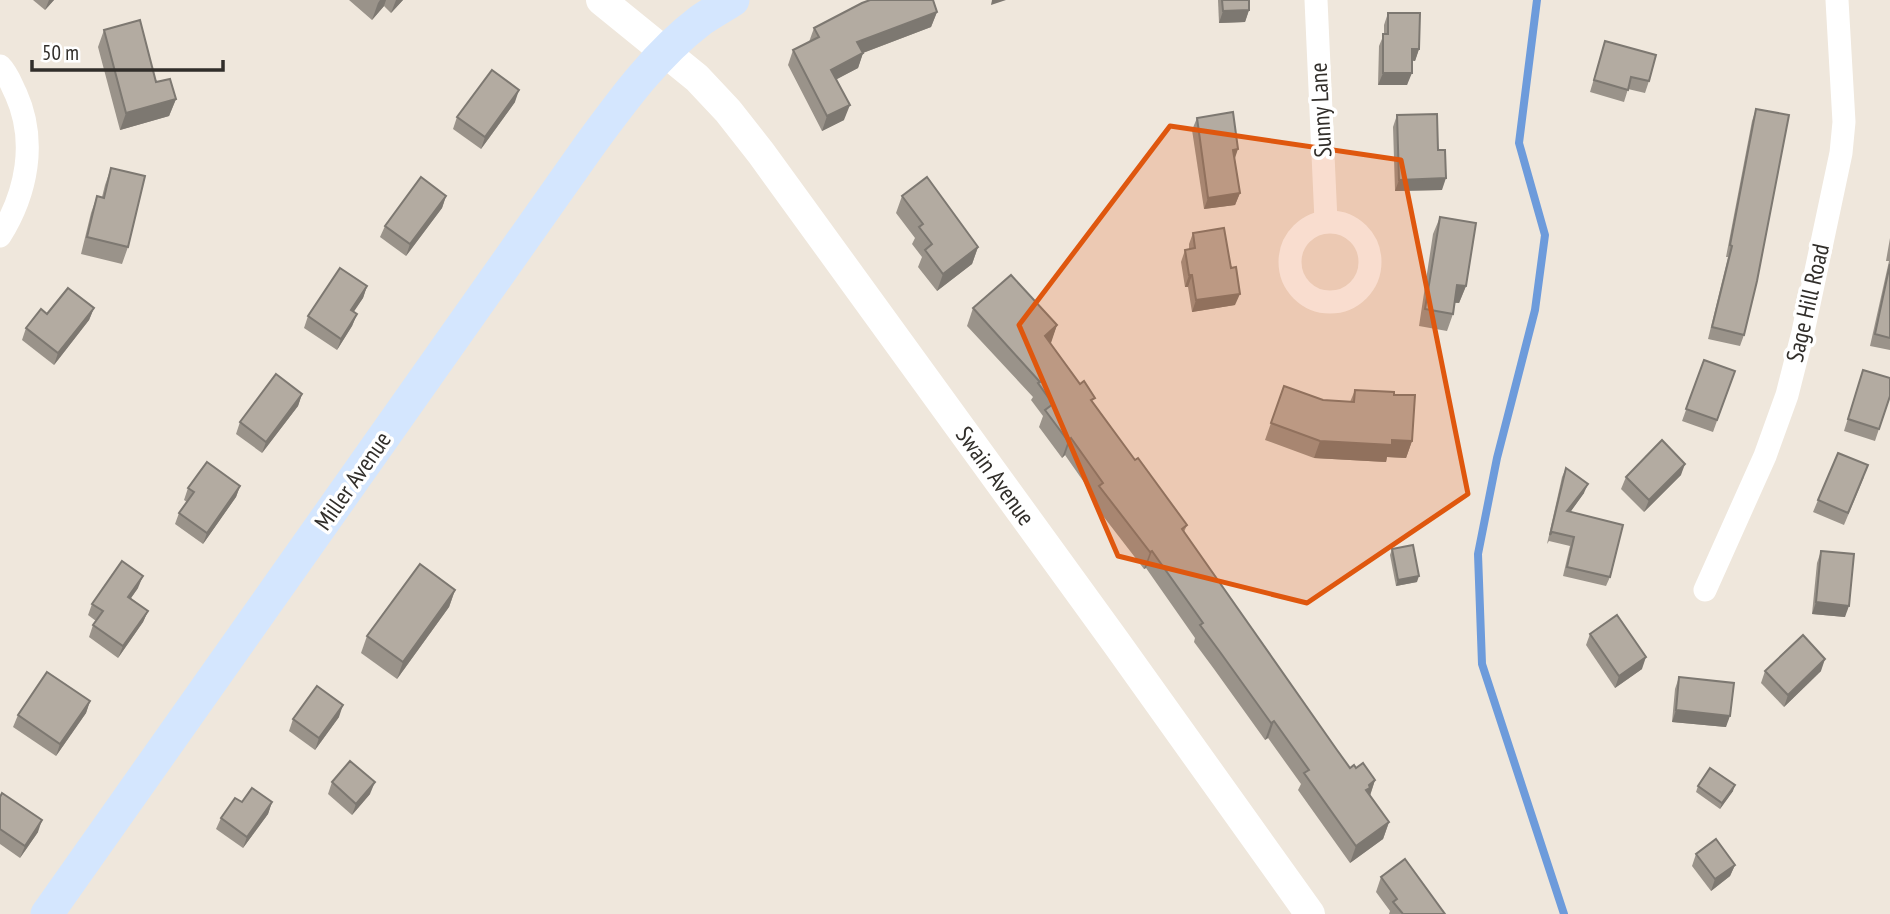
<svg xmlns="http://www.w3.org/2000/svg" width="1890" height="914" font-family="'PT Sans Narrow',sans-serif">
	<rect width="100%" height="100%" fill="#efe7dc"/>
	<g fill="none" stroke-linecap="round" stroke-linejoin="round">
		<polyline stroke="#6d9bdb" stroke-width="8" points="1537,0 1519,143 1545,235 1535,310 1497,458 1478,554 1482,664 1564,914"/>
		<g stroke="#fff" stroke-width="23">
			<polyline points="1316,0 1326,221"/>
			<path d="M 0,66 C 8,74 11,84 16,94 C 37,141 27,193 0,236"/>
			<circle cx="1330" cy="262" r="40"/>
			<polyline points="1705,590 1765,456 1787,395 1803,332 1841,153 1844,122 1837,0"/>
		</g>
		<polyline stroke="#fff" stroke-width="30" points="601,0 697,78 728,111 761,153 1115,641 1310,914"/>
		<path stroke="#d4e6fe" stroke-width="33" d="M 47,914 L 589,146 C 622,101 656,54 701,20 C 711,13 722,7 733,0"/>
	</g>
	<g fill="#9a938a">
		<polygon points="33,0 54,0 45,10"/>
		<polygon points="349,0 403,0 391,13 384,6 372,20"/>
		<polygon points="1218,0 1249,0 1249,10 1245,22 1219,23"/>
		<polygon points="937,12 931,27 863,53 858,68 836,79 844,120 822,131 788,65 793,50 809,42 814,28"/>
		<polygon points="1388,13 1419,49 1415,61 1412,60 1407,85 1378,85 1379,46 1384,34 1384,25"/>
		<polygon points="104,30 156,82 176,99 169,116 120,130 98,47"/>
		<polygon points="1605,41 1649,81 1645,93 1628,89 1624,102 1590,92"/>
		<polygon points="515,102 481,149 453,129 457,117"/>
		<polygon points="1756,109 1744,335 1740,346 1708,339 1728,257 1726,257 1752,121"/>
		<polygon points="1397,115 1438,150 1442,190 1395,191 1393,127"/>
		<polygon points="1197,118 1235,160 1240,193 1235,205 1204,209 1192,130"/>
		<polygon points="111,168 128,247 122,264 81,254 91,213 97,196 102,197 105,185"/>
		<polygon points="446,196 442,208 406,256 380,237 385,226"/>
		<polygon points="902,196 978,247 972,264 937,291 918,267 922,257 912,244 915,238 896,213"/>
		<polygon points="1440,217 1466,286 1459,303 1454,303 1453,314 1447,331 1419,326 1433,234"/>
		<polygon points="1193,233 1235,305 1192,312 1188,287 1185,287 1181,262 1185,250 1189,249 1189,244"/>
		<polygon points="1890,238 1890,350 1870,346 1889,261 1886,261"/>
		<polygon points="367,286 363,298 353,312 357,314 352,326 337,350 304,328 308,316"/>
		<polygon points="94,308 89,320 54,365 22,340 26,328 47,314"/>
		<polygon points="973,308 1057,325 1050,343 1135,460 1187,525 1184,532 1337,750 1350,768 1356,768 1375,780 1370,796 1389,822 1383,839 1350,863 1298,790 1301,784 1268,738 1265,740 1214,669 1194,642 1195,638 1146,568 1144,569 1093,503 1095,498 1065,455 1062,458 1039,427 1043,416 1031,400 1033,397 967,326"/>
		<polygon points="1704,360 1735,371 1713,432 1682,421"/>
		<polygon points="1863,370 1879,429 1875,441 1844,431"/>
		<polygon points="1284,386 1323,400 1350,402 1355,390 1394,395 1412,441 1406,458 1387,457 1386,462 1314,458 1265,440"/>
		<polygon points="302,394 298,406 262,453 236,434 240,422"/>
		<polygon points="1566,468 1584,493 1570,512 1610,577 1606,586 1563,576 1570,546 1549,541 1547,544 1562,477"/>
		<polygon points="1681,475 1644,512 1621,489 1626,477"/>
		<polygon points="1864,477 1844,525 1813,512 1818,500"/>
		<polygon points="240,486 236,497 203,544 175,524 179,513 187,502 184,500 188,488"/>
		<polygon points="1392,549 1417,582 1396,586 1390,555"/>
		<polygon points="1821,551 1845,617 1812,614 1817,563"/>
		<polygon points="138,588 131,598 148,611 143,622 118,658 89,637 93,625 96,621 88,615 92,604"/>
		<polygon points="455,590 449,607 397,679 361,653 367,636"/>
		<polygon points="1590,634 1642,669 1615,688 1586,645"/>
		<polygon points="1765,671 1821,671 1784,707 1761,683"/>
		<polygon points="1679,677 1726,727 1672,722 1675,689"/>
		<polygon points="90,701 86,713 56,756 13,727 18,715"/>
		<polygon points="339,717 315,750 289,731 293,719"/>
		<polygon points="332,782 370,794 352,815 328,794"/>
		<polygon points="1698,786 1733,791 1720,809 1696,792"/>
		<polygon points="0,797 38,832 20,858 0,844"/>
		<polygon points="242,802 272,802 268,814 243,848 216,829 221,818"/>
		<polygon points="1696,854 1735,865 1730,876 1711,891 1692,866"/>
		<polygon points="1381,877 1445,914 1389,914 1390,911 1376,892"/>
	</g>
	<g fill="#7d7871">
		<polygon points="49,0 54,0 45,10"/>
		<polygon points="380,0 386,0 384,6 372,20 378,3"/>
		<polygon points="396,0 403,0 391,13"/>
		<polygon points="992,0 1006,0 991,5"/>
		<polygon points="1249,10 1245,22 1219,23 1223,11"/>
		<polygon points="937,12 931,27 852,57 857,42"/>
		<polygon points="1412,49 1419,49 1415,61 1407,60"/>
		<polygon points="863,53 858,68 826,85 831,70"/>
		<polygon points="1383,73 1412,73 1407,85 1378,85"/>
		<polygon points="519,90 515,102 481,149 485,137"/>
		<polygon points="176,99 169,116 120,130 126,113"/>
		<polygon points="850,105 844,120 822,131 827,116"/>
		<polygon points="1238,149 1234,161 1233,150"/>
		<polygon points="1446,178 1442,190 1395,191 1399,180"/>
		<polygon points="1240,193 1235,205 1204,209 1208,198"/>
		<polygon points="446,196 442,208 406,256 410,244"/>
		<polygon points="978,247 972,264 937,291 943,274"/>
		<polygon points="1189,275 1192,275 1188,287 1185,287"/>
		<polygon points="1457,285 1466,286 1459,303 1451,302"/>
		<polygon points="367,286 363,298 347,322 351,310"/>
		<polygon points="1240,294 1235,305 1192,312 1196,300"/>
		<polygon points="94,308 89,320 54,365 58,353"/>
		<polygon points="357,314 352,326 337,350 341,339"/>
		<polygon points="1057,325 1051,343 1039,354 1045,336"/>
		<polygon points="302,394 298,406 262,453 266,442"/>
		<polygon points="1071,438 1065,455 1062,458 1068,441"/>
		<polygon points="1392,440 1412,441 1406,458 1387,457 1386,462 1314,458 1320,441"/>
		<polygon points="1685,464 1681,475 1644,512 1649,500"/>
		<polygon points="1588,484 1584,493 1564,521 1567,511"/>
		<polygon points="240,486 236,497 203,544 207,533"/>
		<polygon points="1152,551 1146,568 1144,569 1150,552"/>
		<polygon points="143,576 138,588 124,608 128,597"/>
		<polygon points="1419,576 1417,582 1396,586 1398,580"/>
		<polygon points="455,590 449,607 397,679 403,662"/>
		<polygon points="1816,602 1849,606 1845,617 1812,614"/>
		<polygon points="148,611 143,622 118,658 123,646"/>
		<polygon points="1646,657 1642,669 1615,688 1619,676"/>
		<polygon points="1825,659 1821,671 1784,707 1788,695"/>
		<polygon points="90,701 86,713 56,756 60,744"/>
		<polygon points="343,705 339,717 315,750 319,738"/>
		<polygon points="1676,710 1730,716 1726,727 1672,722"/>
		<polygon points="1274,721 1268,738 1265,740 1271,723"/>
		<polygon points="1375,780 1369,798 1360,807 1369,785"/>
		<polygon points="375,782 370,794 352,815 356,804"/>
		<polygon points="1735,785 1733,791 1720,809 1722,803"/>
		<polygon points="272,802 268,814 243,848 247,837"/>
		<polygon points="42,820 38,832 20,858 25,846"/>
		<polygon points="1389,822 1383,839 1350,863 1356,846"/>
		<polygon points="1735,865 1730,876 1711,891 1715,879"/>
	</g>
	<g fill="#b3aba1" stroke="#7d7871" stroke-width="2">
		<polygon points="870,0 933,0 937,12 857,42 863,53 831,70 850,105 827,116 793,50 819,37 814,28 862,3"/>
		<polygon points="1222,0 1249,0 1249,10 1223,11"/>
		<polygon points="1388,13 1420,13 1419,49 1412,49 1412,73 1383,73 1383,34 1388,34"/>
		<polygon points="140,20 156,82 170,79 176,99 126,113 104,30"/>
		<polygon points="1605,41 1656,55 1649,81 1631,77 1628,90 1594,80"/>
		<polygon points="492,70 519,90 485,137 457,117"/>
		<polygon points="1756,109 1789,115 1757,281 1744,335 1712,327 1732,246 1730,245"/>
		<polygon points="1233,112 1238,149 1233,150 1240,193 1208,198 1197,118"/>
		<polygon points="1437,114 1438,150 1445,150 1446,178 1399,180 1397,115"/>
		<polygon points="111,168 145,176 128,247 87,237 97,196 104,198"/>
		<polygon points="421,177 446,196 410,244 385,226"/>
		<polygon points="927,177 978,247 943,274 925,250 932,244 919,227 923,224 902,196"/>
		<polygon points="1440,217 1476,223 1466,286 1457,285 1453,314 1425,309"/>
		<polygon points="1224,228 1231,268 1236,267 1240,294 1196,300 1192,275 1189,275 1185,250 1195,248 1193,233"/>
		<polygon points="1890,264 1890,338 1875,334"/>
		<polygon points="340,268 367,286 351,310 357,314 341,339 308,316"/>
		<polygon points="1011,275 1057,325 1045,336 1080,384 1084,381 1095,398 1091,400 1135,460 1138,458 1187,525 1182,529 1337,750 1350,768 1354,765 1356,768 1363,763 1375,780 1369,785 1370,788 1366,790 1389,822 1356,846 1304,773 1309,770 1274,721 1271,723 1220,652 1200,625 1203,623 1152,551 1150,552 1099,486 1103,483 1071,438 1068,441 1045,410 1053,404 1038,383 1040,382 973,308"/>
		<polygon points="68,288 94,308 58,353 26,328 41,309 47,314"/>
		<polygon points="1704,360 1735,371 1717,420 1686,409"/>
		<polygon points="1863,370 1890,378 1890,396 1879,429 1848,419"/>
		<polygon points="276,374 302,394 266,442 240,422"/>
		<polygon points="1284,386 1323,400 1354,402 1355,390 1394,392 1394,395 1415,395 1412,441 1392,440 1392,445 1320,441 1271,423"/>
		<polygon points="1662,440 1685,464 1649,500 1626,477"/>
		<polygon points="1838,453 1868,465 1848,513 1818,500"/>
		<polygon points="207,462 240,486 207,533 179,513 194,492 188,488"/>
		<polygon points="1566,468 1588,484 1567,511 1623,525 1610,577 1567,567 1574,537 1552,532 1550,535"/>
		<polygon points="1413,545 1419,576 1398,580 1392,549"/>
		<polygon points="1821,551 1854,554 1849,606 1816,602"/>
		<polygon points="122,561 143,576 128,597 148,611 123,646 93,625 103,611 92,604"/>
		<polygon points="420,564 455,590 403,662 367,636"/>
		<polygon points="1617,615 1646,657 1619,676 1590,634"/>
		<polygon points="1803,635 1825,659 1788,695 1765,671"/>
		<polygon points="47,672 90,701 60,744 18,715"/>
		<polygon points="1679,677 1734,683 1730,716 1676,710"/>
		<polygon points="317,686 343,705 319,738 293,719"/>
		<polygon points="350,761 375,782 356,804 332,782"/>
		<polygon points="1710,768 1735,785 1722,803 1698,786"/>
		<polygon points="252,788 272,802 247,837 221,818 235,798 242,802"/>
		<polygon points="2,793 42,820 25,846 0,829 0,797"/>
		<polygon points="1716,839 1735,865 1715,879 1696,854"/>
		<polygon points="1405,859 1445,914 1403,914 1393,902 1397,899 1381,877"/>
	</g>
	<path fill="#df570e" fill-opacity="0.2" stroke="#df570e" stroke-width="5" stroke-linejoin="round" d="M 1170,126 L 1401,160 L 1468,494 L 1307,603 L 1118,556 L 1019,325 Z"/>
	<g text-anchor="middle" stroke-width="7" stroke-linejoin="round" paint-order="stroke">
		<g font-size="24" fill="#312e2a" stroke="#fff">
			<text transform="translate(1321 110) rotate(-93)" y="8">Sunny Lane</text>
			<text transform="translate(1808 303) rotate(-77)" y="8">Sage Hill Road</text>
			<text transform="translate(995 476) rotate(54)" y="8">Swain Avenue</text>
			<text transform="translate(353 481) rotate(-55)" y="8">Miller Avenue</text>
		</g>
	</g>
	<path d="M32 60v10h191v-10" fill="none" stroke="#312e2a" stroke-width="3.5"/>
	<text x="42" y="60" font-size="21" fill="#312e2a" stroke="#ffffff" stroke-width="5" paint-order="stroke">50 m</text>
</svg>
